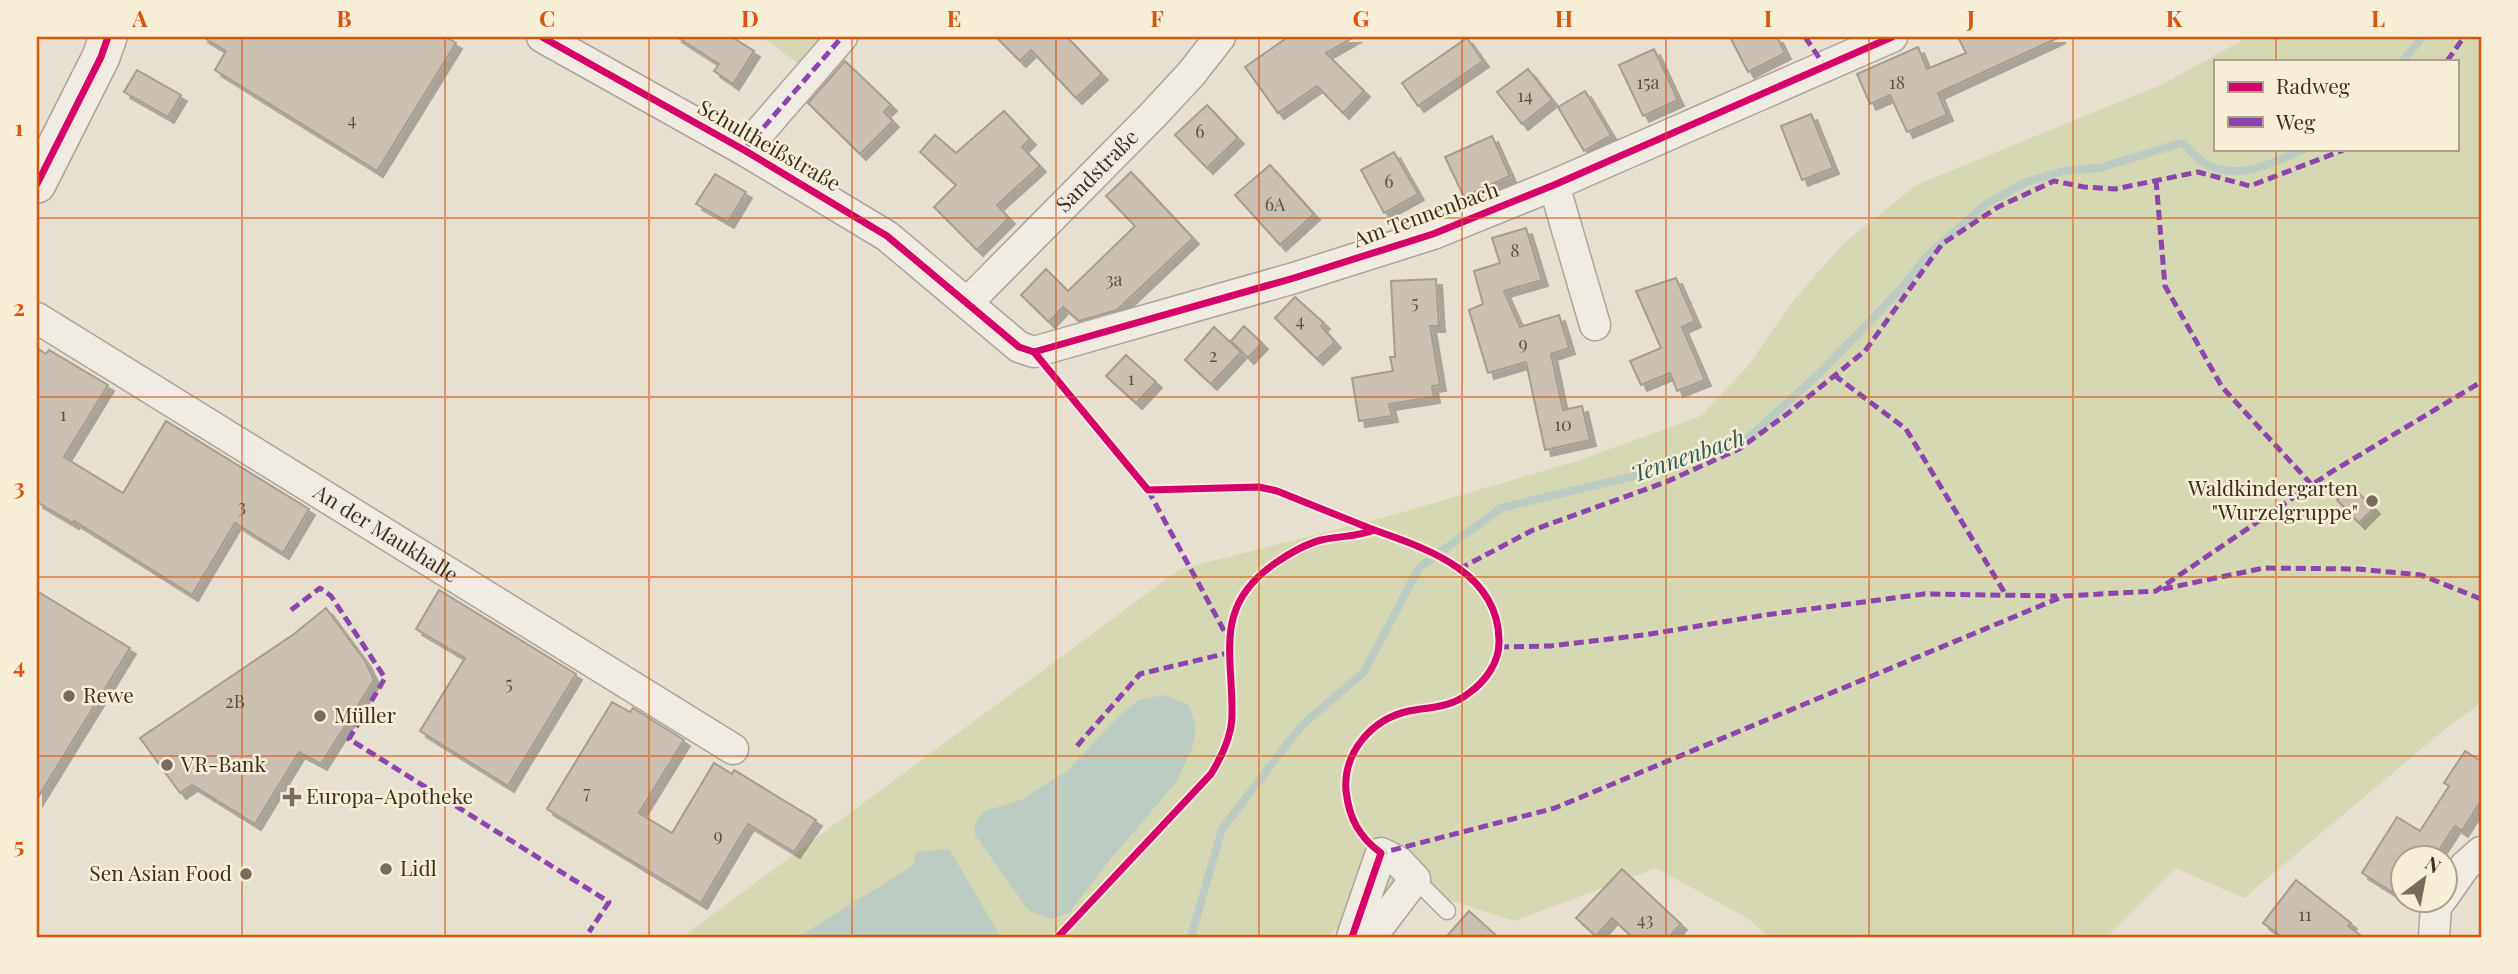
<svg xmlns="http://www.w3.org/2000/svg" width="2518" height="974" font-family="'Playfair Display',serif">
	<defs>
		<filter id="shadow"><feDropShadow dx="6" dy="6" stdDeviation="0" flood-color="#0004"/></filter>
	</defs>
	<rect width="100%" height="100%" fill="#e7e0d1"/>
	<g fill="#d6d7b3" fill-rule="evenodd">
		<polygon points="762,37 827,37 802,66"/>
		<path d="M 2248,37 L 2481,37 L 2481,703 L 2444,730 L 2244,898 L 2176,868 L 2107,937 L 1769,937 L 1747,918 L 1656,868 L 1514,921 L 1397,883 L 1326,937 L 682,937 L 1180,569 L 1386,517 L 1577,461 L 1701,416 L 1748,366 L 1793,301 L 1843,244 L 1916,185 L 2163,84 ZM 2215,61 L 2457,61 L 2457,149 L 2215,149 Z"/>
	</g>
	<g fill="#bcccc2">
		<polygon points="1164,695 1189,705 1196,727 1193,746 1177,781 1108,862 1069,913 1051,919 1029,911 975,835 975,823 985,811 1021,800 1067,771 1115,720 1138,700"/>
		<polygon points="949,849 1001,937 798,937 914,865 916,852"/>
	</g>
	<g fill="none" stroke-linecap="round" stroke-linejoin="round">
		<g stroke="#bcccc2" stroke-width="8">
			<polyline points="2403,61 2422,37"/>
			<path d="M 1191,937 L 1222,829 L 1301,726 L 1364,672 L 1419,568 L 1501,508 L 1655,471 L 1747,439 L 1822,371 L 1901,289 L 1927,256 L 1986,204 L 2024,183 L 2063,171 L 2099,168 L 2182,143 C 2189,149 2195,157 2203,162 C 2234,183 2274,163 2304,149"/>
		</g>
	</g>
	<g fill="#cbbfb2" stroke="#a89c90" stroke-width="2" filter="url(#shadow)">
		<polygon points="203,37 446,37 456,43 377,171 215,70 226,51"/>
		<polygon points="677,37 732,37 754,51 733,84 714,71 719,64"/>
		<polygon points="996,37 1067,37 1102,74 1076,98 1031,50 1020,61"/>
		<polygon points="1288,37 1354,37 1326,53 1364,91 1343,113 1317,86 1278,113 1245,67"/>
		<polygon points="1730,37 1777,37 1785,53 1748,72"/>
		<polygon points="1958,37 2060,37 1938,93 1947,115 1907,132 1890,95 1870,104 1857,74 1918,47 1927,69 1966,53"/>
		<polygon points="1467,38 1483,61 1418,106 1402,83"/>
		<polygon points="1654,49 1678,100 1643,116 1619,65"/>
		<polygon points="845,61 891,105 884,112 893,121 860,154 808,103"/>
		<polygon points="1528,69 1552,100 1522,124 1497,92"/>
		<polygon points="137,70 181,95 168,117 124,92"/>
		<polygon points="1585,91 1611,135 1584,151 1558,107"/>
		<polygon points="1207,105 1238,138 1207,168 1175,135"/>
		<polygon points="1004,111 1030,139 1022,147 1040,166 997,205 1009,218 977,250 934,207 956,185 920,152 935,135 956,153"/>
		<polygon points="1811,114 1833,168 1802,180 1781,126"/>
		<polygon points="1492,136 1510,176 1464,197 1445,157"/>
		<polygon points="1394,152 1418,194 1384,213 1361,170"/>
		<polygon points="1270,165 1314,214 1280,245 1235,195"/>
		<polygon points="1131,172 1193,238 1117,310 1079,321 1063,307 1049,322 1021,295 1046,269 1068,291 1135,226 1106,196"/>
		<polygon points="715,174 746,192 728,222 696,204"/>
		<polygon points="1526,228 1542,280 1504,291 1520,327 1559,315 1569,348 1551,354 1563,410 1582,406 1590,440 1545,450 1526,362 1488,373 1469,310 1483,304 1474,271 1500,263 1492,238"/>
		<polygon points="1676,278 1695,321 1682,327 1705,380 1677,391 1670,373 1641,385 1630,361 1661,348 1636,291"/>
		<polygon points="1436,279 1439,326 1430,326 1440,385 1432,386 1434,397 1389,404 1392,416 1359,421 1352,378 1393,371 1390,357 1395,357 1391,281"/>
		<polygon points="1295,297 1324,323 1321,326 1335,342 1317,359 1275,318"/>
		<polygon points="1244,326 1262,343 1248,358 1231,341"/>
		<polygon points="1214,327 1241,352 1211,384 1185,360"/>
		<polygon points="37,348 46,354 49,350 108,385 64,457 123,493 166,421 309,509 283,553 235,523 192,595 74,521 73,523 37,502"/>
		<polygon points="1126,355 1156,382 1136,403 1106,376"/>
		<polygon points="2351,486 2374,508 2359,523 2337,500"/>
		<polygon points="439,590 576,674 508,786 420,731 465,658 416,629"/>
		<polygon points="37,591 130,648 37,799"/>
		<polygon points="326,608 365,661 374,680 321,764 299,752 255,824 192,785 180,793 140,738 294,634"/>
		<polygon points="612,702 630,712 633,708 684,740 639,813 672,833 714,763 732,774 734,770 816,820 794,852 748,824 701,903 547,809"/>
		<polygon points="2465,751 2481,761 2481,801 2462,831 2455,826 2434,858 2403,858 2403,899 2362,873 2397,817 2420,831 2449,786 2444,783"/>
		<polygon points="1622,869 1681,924 1669,937 1632,937 1612,918 1596,936 1576,918"/>
		<polygon points="2296,880 2351,923 2348,926 2363,937 2282,937 2263,923"/>
		<polygon points="1469,911 1498,937 1446,937"/>
	</g>
	<g fill="none" stroke-linecap="round" stroke-linejoin="round">
		<g stroke="#ada599" stroke-width="19">
			<polyline id="service" points="1415,879 1447,911"/>
		</g>
		<g stroke="#ada599" stroke-width="33">
			<g id="minor">
				<polyline points="542,37 744,150 887,236 1019,347 1034,352 1294,278 1433,234 1554,185 1892,37"/>
				<polyline points="744,150 842,37"/>
				<polyline points="1554,185 1595,325"/>
				<path id="s1" d="M 968,302 L 1152,116 L 1191,74 L 1220,37"/>
				<path id="s2" d="M 37,318 L 733,749"/>
				<polyline points="2444,896 2465,866 2481,852"/>
				<polyline points="1352,937 1381,853 1399,862 1415,879 1371,937"/>
				<polyline points="2434,937 2436,907 2441,900"/>
			</g>
		</g>
		<g stroke="#ada599" stroke-width="40">
			<polyline id="tertiary" points="37,184 101,57 108,37"/>
		</g>
		<use href="#service" stroke="#efebe3" stroke-width="16"/>
		<use href="#minor" stroke="#efebe3" stroke-width="30"/>
		<use href="#tertiary" stroke="#efebe3" stroke-width="37"/>
		<g stroke="#8e44ad" stroke-width="5" stroke-dasharray="10 5" stroke-linecap="butt">
			<polyline points="1805,37 1824,65"/>
			<polyline points="2447,61 2464,37"/>
			<polyline points="744,150 842,37"/>
			<polyline points="2156,180 2165,286 2222,387 2312,485"/>
			<polyline points="1834,375 1906,429 2006,595"/>
			<polyline points="1148,490 1228,638"/>
			<polyline points="1459,569 1533,530 1666,482 1739,449 1787,414 1865,351 1942,244 1998,207 2054,181 2084,187 2115,189 2198,172 2250,186 2346,149"/>
			<polyline points="2163,589 2264,568 2358,569 2421,575 2481,599"/>
			<polyline points="291,610 320,588 331,596 385,678 349,739 609,902 589,932"/>
			<polyline points="1499,647 1550,646 1644,635 1765,615 1924,594 2057,596"/>
			<polyline points="1077,746 1140,674 1228,653"/>
			<polyline points="1377,851 1381,853 1555,808 2064,596 2156,591 2328,474 2481,382"/>
		</g>
		<g stroke="#f7eed8" stroke-width="11">
			<g id="cycleway">
				<polyline points="542,37 744,150 887,236 1019,347 1034,352 1294,278 1433,234 1554,185 1892,37"/>
				<polyline points="37,184 101,57 108,37"/>
				<polyline points="1034,352 1148,490 1259,487 1277,491 1374,530"/>
				<path d="M 1058,937 L 1211,774 C 1222,756 1232,736 1232,715 C 1233,653 1213,607 1274,564 C 1287,555 1306,544 1321,540 C 1339,536 1357,537 1374,530 C 1428,549 1498,572 1499,640 C 1500,661 1486,681 1469,693 C 1450,708 1431,707 1409,711 C 1372,719 1343,752 1346,791 C 1349,818 1359,837 1381,853 L 1352,937"/>
			</g>
		</g>
		<use href="#cycleway" stroke="#d6006c" stroke-width="7"/>
	</g>
	<path fill="none" stroke="#d7550e" stroke-width="2" stroke-opacity="0.55" d="M 242,37 L 242,937M 445,37 L 445,937M 649,37 L 649,937M 852,37 L 852,937M 1056,37 L 1056,937M 1259,37 L 1259,937M 1462,37 L 1462,937M 1666,37 L 1666,937M 1869,37 L 1869,937M 2073,37 L 2073,937M 2276,37 L 2276,61M 2276,149 L 2276,937M 37,218 L 2481,218M 37,397 L 2481,397M 37,577 L 2481,577M 37,756 L 2481,756"/>
	<g fill="#786c5e" stroke="#f7eed8" stroke-width="2.5">
		<circle cx="2372" cy="501" r="7"/>
		<circle cx="69" cy="696" r="7"/>
		<circle cx="320" cy="716" r="7"/>
		<circle cx="167" cy="765" r="7"/>
		<path d="M288.5 786.5h7v7h7v7h-7v7h-7v-7h-7v-7h7z"/>
		<circle cx="386" cy="869" r="7"/>
		<circle cx="246" cy="874" r="7"/>
	</g>
	<g text-anchor="middle" stroke-width="5" stroke-linejoin="round" paint-order="stroke">
		<g font-size="18" fill="#605244">
			<text x="1648" y="89">15a</text>
			<text x="1897" y="89">18</text>
			<text x="1525" y="102">14</text>
			<text x="352" y="126">4</text>
			<text x="1200" y="138">6</text>
			<text x="1389" y="188">6</text>
			<text x="1275" y="211">6A</text>
			<text x="1515" y="257">8</text>
			<text x="1114" y="286">3a</text>
			<text x="1415" y="309">5</text>
			<text x="1300" y="327">4</text>
			<text x="1523" y="350">9</text>
			<text x="1213" y="362">2</text>
			<text x="1131" y="385">1</text>
			<text x="63" y="421">1</text>
			<text x="1563" y="431">10</text>
			<text x="242" y="513">3</text>
			<text x="509" y="690">5</text>
			<text x="235" y="708">2B</text>
			<text x="587" y="799">7</text>
			<text x="718" y="842">9</text>
			<text x="2305" y="921">11</text>
			<text x="1645" y="926">43</text>
		</g>
		<g font-size="21" fill="#3d2e20" stroke="#f7eed8">
			<text transform="translate(769 146) rotate(30)" y="7">Schultheißstraße</text>
			<text dy="7" stroke="none"><textPath href="#s1" startOffset="184">Sandstraße</textPath></text>
			<text transform="translate(1426 215) rotate(-20)" y="7">Am Tennenbach</text>
			<text dy="7" stroke="none"><textPath href="#s2" startOffset="410">An der Maukhalle</textPath></text>
		</g>
		<g font-size="21" fill="#3d2e20" stroke="#f7eed8" text-anchor="start">
			<text x="2358" y="496" text-anchor="end">Waldkindergarten<tspan x="2358" dy="24">"Wurzelgruppe"</tspan></text>
			<text x="83" y="703">Rewe</text>
			<text x="334" y="723">Müller</text>
			<text x="181" y="772">VR-Bank</text>
			<text x="306" y="804">Europa-Apotheke</text>
			<text x="400" y="876">Lidl</text>
			<text x="232" y="881" text-anchor="end">Sen Asian Food</text>
		</g>
		<g font-size="23" font-style="italic" fill="#2f5d5a" stroke="#f7eed8">
			<text transform="translate(1688 456) rotate(-19)" y="8">Tennenbach</text>
		</g>
	</g>
	<rect width="2518" height="974" fill="none" stroke="#f7eed8" stroke-width="77"/>
	<rect x="2214" y="60" width="245" height="91" fill="#f7eed8" stroke="#ada18e" stroke-width="2"/>
	<rect x="2228" y="82" width="35" height="10" fill="#d6006c" stroke="#ada18e" stroke-width="2"/>
	<text x="2276" y="94" font-size="21" fill="#3d2e20">Radweg</text>
	<rect x="2228" y="117" width="35" height="10" fill="#8e44ad" stroke="#ada18e" stroke-width="2"/>
	<text x="2276" y="130" font-size="21" fill="#3d2e20">Weg</text>
	<g transform="translate(2424 879) rotate(32)"><circle r="33" fill="#f7eed8" stroke="#ada18e" stroke-width="2"/>
	<path d="M0-5L12 26L0 18L-12 26Z" fill="#786c5e"/>
	<text y="-10" font-size="19" font-weight="bold" text-anchor="middle" fill="#3d2e20">N</text>
	</g>
	<rect x="38" y="38" width="2442" height="898" fill="none" stroke="#d7550e" stroke-width="2.5"/>
	<g font-size="23" text-anchor="middle" font-weight="bold" fill="#d7550e">
		<text x="140" y="27">A</text>
		<text x="344" y="27">B</text>
		<text x="547" y="27">C</text>
		<text x="750" y="27">D</text>
		<text x="954" y="27">E</text>
		<text x="1157" y="27">F</text>
		<text x="1361" y="27">G</text>
		<text x="1564" y="27">H</text>
		<text x="1768" y="27">I</text>
		<text x="1971" y="27">J</text>
		<text x="2174" y="27">K</text>
		<text x="2378" y="27">L</text>
		<text x="19" y="136">1</text>
		<text x="19" y="316">2</text>
		<text x="19" y="495">3</text>
		<text x="19" y="674">4</text>
		<text x="19" y="854">5</text>
	</g>
</svg>
